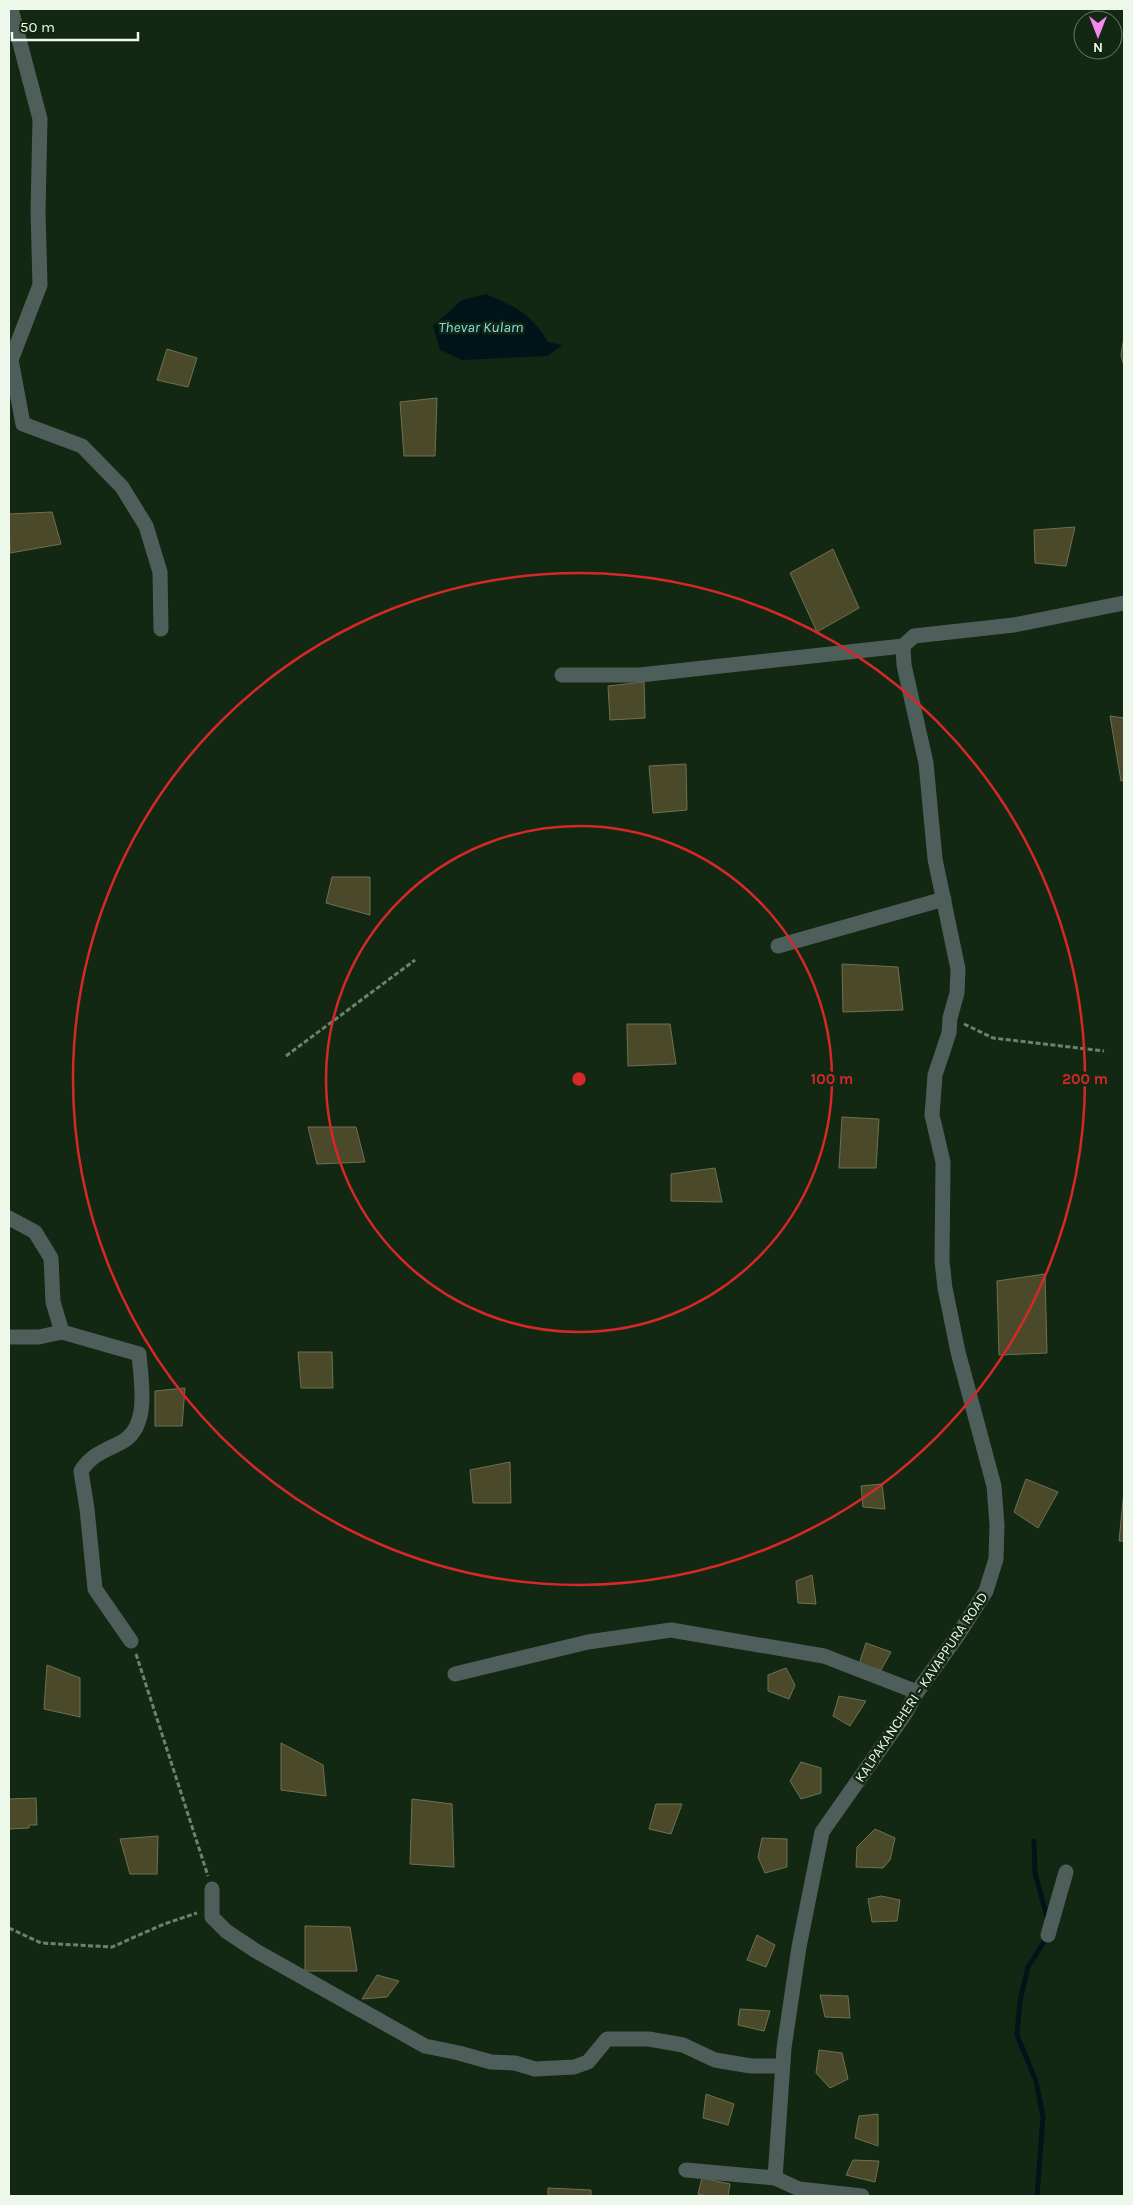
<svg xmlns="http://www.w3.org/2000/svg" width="1133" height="2205" font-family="Karla,sans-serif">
	<rect width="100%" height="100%" fill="#132812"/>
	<path fill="#00151a" d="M 486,294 C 518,309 529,311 548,342 L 562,345 L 548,356 L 462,360 L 440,350 L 433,326 L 462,300 Z"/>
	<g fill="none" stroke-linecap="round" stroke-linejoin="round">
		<g stroke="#00151a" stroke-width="5">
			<polyline points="1034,1841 1035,1873 1047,1917"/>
			<polyline points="1037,2196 1043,2117 1036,2081 1017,2035 1020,2001 1028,1967 1047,1937"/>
		</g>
	</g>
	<g fill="#4a4a2b" stroke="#70704f">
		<polygon points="1124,337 1124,366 1121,355"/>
		<polygon points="167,349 197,358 188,387 157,380"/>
		<polygon points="437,398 435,456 404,456 400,402"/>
		<polygon points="52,512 61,544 10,553 9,514"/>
		<polygon points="1075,527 1066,566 1035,563 1034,530"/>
		<polygon points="833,549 859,608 817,632 790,573"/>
		<polygon points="644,682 645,718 610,720 608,686"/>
		<polygon points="1110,716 1124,718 1124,780 1121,781"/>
		<polygon points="686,764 687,810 653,813 649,766"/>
		<polygon points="332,877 370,877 370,915 326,903"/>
		<polygon points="842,964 898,967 903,1010 843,1012"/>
		<polygon points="627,1024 670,1024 676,1064 628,1066"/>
		<polygon points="842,1117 879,1119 876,1168 839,1168"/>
		<polygon points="308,1127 356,1127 365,1162 317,1164"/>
		<polygon points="715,1168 722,1202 671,1201 671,1174"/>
		<polygon points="1045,1274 1047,1353 999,1355 997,1281"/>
		<polygon points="298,1352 332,1352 333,1388 301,1388"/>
		<polygon points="185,1388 182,1426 155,1426 155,1391"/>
		<polygon points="510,1462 511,1503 473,1503 470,1470"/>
		<polygon points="1026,1479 1058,1492 1038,1528 1014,1512"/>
		<polygon points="882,1484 885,1509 863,1507 861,1486"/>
		<polygon points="1124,1491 1124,1541 1119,1541"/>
		<polygon points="812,1575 816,1604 798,1603 796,1581"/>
		<polygon points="866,1643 891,1652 881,1670 859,1664"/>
		<polygon points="47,1665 80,1678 80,1717 44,1709"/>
		<polygon points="786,1668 795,1685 789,1699 768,1691 768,1675"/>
		<polygon points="839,1696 866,1701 850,1726 833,1716"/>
		<polygon points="281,1743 323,1765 326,1796 281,1790"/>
		<polygon points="801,1762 821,1768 821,1793 801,1799 790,1781"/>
		<polygon points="36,1798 37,1825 29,1825 29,1828 9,1829 9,1799"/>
		<polygon points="412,1799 452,1804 454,1867 410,1864"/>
		<polygon points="656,1804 682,1804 671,1834 649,1829"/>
		<polygon points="875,1829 895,1838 890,1860 883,1868 856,1867 857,1847"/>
		<polygon points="158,1836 157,1874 130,1874 120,1839"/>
		<polygon points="762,1838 787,1839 787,1867 765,1873 758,1857"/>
		<polygon points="881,1896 900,1900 897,1921 872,1922 868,1899"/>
		<polygon points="305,1926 350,1927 357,1971 305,1971"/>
		<polygon points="757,1935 775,1945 766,1967 747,1960"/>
		<polygon points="377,1975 399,1981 387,1997 362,1999"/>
		<polygon points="820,1995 848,1996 850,2018 825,2017"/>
		<polygon points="740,2009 770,2011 764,2031 738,2025"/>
		<polygon points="819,2050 842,2053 848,2079 830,2088 816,2073"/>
		<polygon points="706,2094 734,2104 728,2125 703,2118"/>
		<polygon points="878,2114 878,2146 855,2138 859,2116"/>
		<polygon points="853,2160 879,2161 875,2182 846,2175"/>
		<polygon points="702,2178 730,2184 728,2196 707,2196 698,2194"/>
		<polygon points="548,2188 591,2190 591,2196 548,2196"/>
	</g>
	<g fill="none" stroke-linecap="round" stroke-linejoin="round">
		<g stroke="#6f816e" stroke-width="3" stroke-dasharray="5 2.5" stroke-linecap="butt">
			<polyline points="964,1024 993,1038 1104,1051"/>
			<polyline points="286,1056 415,960"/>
			<polyline points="136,1654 208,1876"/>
			<polyline points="9,1928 41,1943 112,1947 164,1924 197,1913"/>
		</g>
		<g stroke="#4e5f5b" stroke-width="15">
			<polyline points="11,9 40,119 38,211 40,285 11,360 23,424 82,446 122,487 146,526 160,572 161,629"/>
			<polyline points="562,675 640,675 903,646"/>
			<polyline points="778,946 944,899"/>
			<polyline points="9,1218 35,1232 51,1258 53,1302 62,1332"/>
			<path d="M 9,1337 L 39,1337 L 62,1332 L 139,1354 C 141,1382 151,1428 120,1443 C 104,1451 91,1455 81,1471 L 87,1509 L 95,1589 L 131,1641"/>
			<polyline points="455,1674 588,1642 671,1630 824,1656 917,1692"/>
			<polyline points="212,1889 212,1917 226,1931 256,1951 425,2046 459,2053 491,2062 515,2063 535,2069 574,2067 588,2062 607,2039 649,2039 683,2045 715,2060 751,2066 782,2066"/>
			<polyline points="1048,1935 1066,1872"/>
			<polyline points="686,2170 775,2178"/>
			<polyline points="862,2196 799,2189 775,2178 784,2048 799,1947 822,1832 905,1714 917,1692 958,1635 986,1591 996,1559 997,1525 994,1486 958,1352 945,1288 942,1261 943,1162 932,1115 935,1075 949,1033 950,1018 957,993 958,969 935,859 926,763 904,665 903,646 914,636 1014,625 1124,603"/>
		</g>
	</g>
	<g fill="none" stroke="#d62828" stroke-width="2.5">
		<circle cx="579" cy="1079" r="253"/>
		<circle cx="579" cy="1079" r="506"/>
	</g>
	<g text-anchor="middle" stroke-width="5" stroke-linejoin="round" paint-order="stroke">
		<g font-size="14" fill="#ecf9ea" stroke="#132812">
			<text transform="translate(921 1687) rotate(-56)" y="5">KALPAKANCHERI - KAVAPPURA ROAD</text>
		</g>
		<g font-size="15" font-style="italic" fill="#8bddee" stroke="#132812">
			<text x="481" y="332">Thevar Kulam</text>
		</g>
	</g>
	<circle cx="579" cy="1079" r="8" fill="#d62828" stroke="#132812" stroke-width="2.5"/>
	<g font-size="15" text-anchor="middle" font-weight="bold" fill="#d62828" stroke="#132812" stroke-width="5" stroke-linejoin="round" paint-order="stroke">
		<text x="832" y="1084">100 m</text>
		<text x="1085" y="1084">200 m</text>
	</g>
	<rect width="1133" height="2205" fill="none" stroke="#ecf9ea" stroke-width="20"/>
	<g transform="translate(1098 35) rotate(180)"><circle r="24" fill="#132812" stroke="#6a7c68"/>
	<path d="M0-4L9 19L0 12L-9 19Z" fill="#f688ed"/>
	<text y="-8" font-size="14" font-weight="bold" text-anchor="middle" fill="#ecf9ea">N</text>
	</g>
	<path d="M12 32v8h126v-8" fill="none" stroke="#ecf9ea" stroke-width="2.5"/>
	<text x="20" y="32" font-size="15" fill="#ecf9ea" stroke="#132812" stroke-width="4" paint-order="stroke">50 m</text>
</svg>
